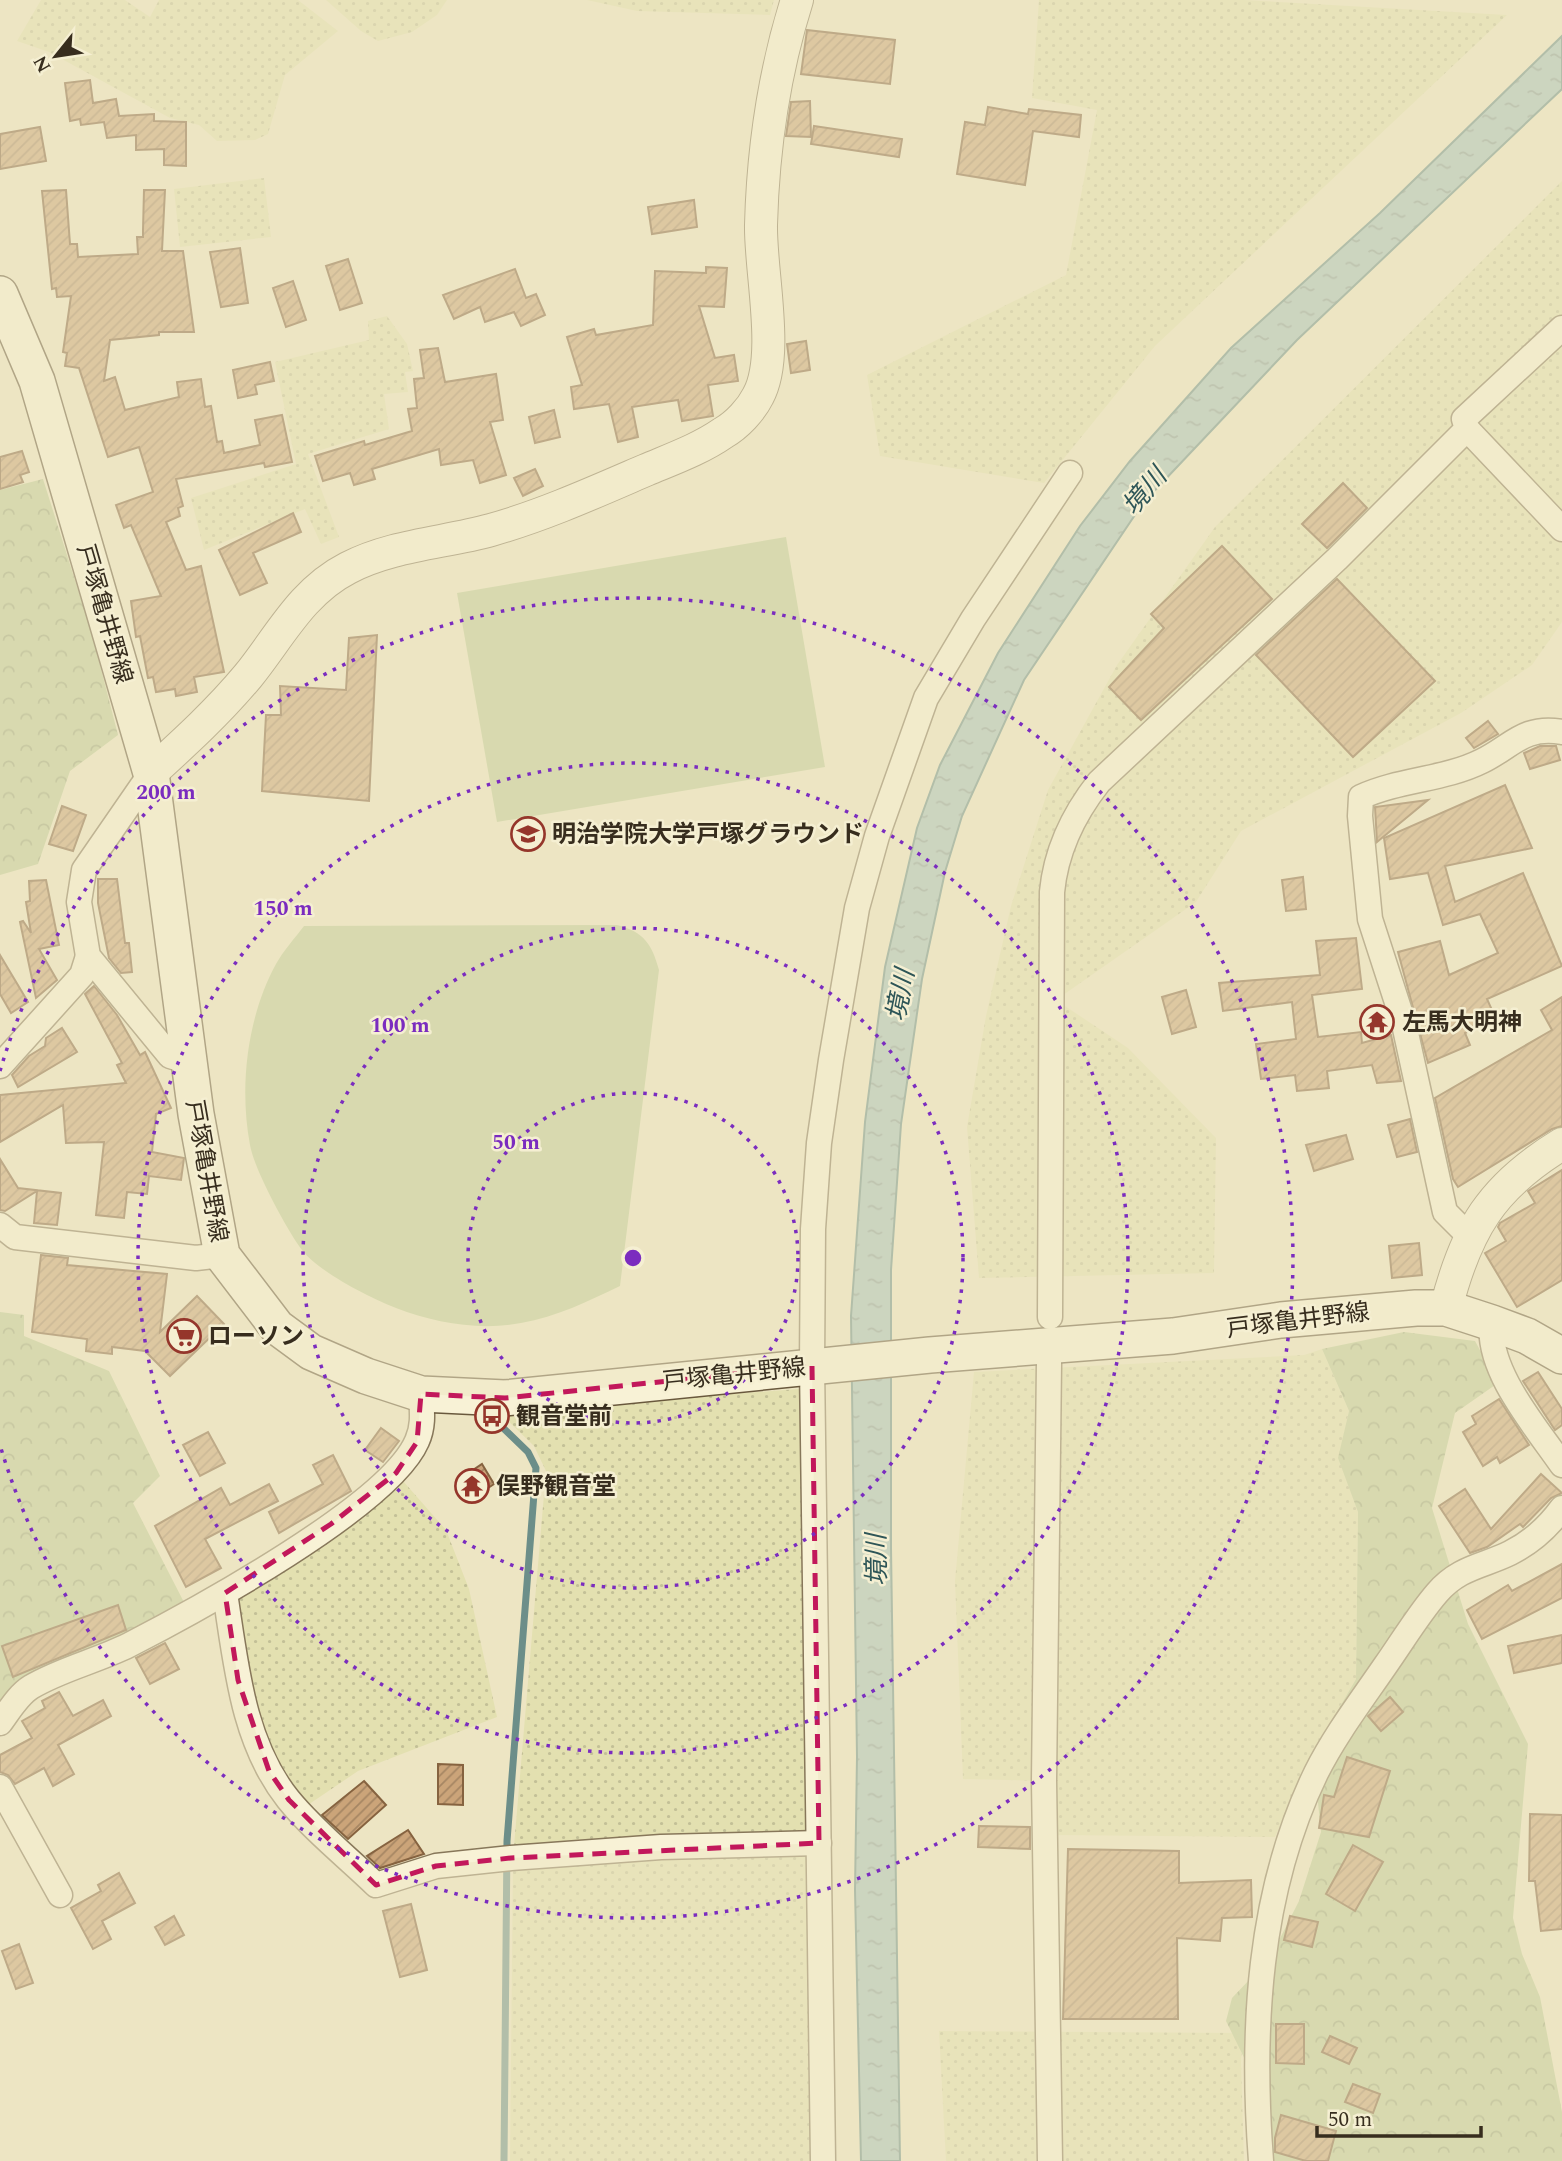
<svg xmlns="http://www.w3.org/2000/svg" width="1562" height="2161" font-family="Spectral,'Noto Sans JP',serif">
	<defs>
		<pattern id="farmland-dots" width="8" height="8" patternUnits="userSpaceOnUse" patternTransform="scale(1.75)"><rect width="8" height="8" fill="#e3e0b0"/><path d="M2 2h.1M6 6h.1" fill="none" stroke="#c3c097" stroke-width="1.8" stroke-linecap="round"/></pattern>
		<pattern id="forest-crowns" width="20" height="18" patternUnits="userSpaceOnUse" patternTransform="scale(1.75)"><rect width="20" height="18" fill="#bfcb97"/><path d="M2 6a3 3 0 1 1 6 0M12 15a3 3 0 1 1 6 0" fill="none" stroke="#9ca57b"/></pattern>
		<pattern id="water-ripples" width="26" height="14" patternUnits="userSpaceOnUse" patternTransform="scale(1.75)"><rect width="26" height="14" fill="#a5c0bb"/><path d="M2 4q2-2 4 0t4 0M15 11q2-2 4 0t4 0" fill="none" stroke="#879c97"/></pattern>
		<pattern id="building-hatch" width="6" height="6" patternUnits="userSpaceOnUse" patternTransform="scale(1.75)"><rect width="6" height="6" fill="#cba479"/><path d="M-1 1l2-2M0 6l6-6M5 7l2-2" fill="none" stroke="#a68663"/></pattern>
	</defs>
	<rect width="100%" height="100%" fill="#ede5c3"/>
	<g fill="url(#farmland-dots)">
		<polygon points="41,0 125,0 150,17 159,0 298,0 338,31 285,75 268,134 255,140 217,141 199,125 170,118 49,52 17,41"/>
		<polygon points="326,0 447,0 437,15 412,32 378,41 361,31"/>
		<polygon points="587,0 774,0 770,15 637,11"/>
		<polygon points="1039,0 1245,0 1507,15 1155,346 1044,483 880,456 867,375 1066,275 1097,110 1032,98"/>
		<polygon points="264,178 271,237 180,247 174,189"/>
		<polygon points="1562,181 1562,622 1532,665 1461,713 1241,831 1196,902 1056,1000 1128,1048 1216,1138 1214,1273 979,1278 967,1127 986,1016 1011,906 1048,790 1117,665 1215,527"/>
		<polygon points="387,316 407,344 413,371 405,372 408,392 384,394 389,429 308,454 339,537 321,544 305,509 204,550 191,498 296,464 275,362 369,340 368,321"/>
		<polygon points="1322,1349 1349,1411 1339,1458 1358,1512 1356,1679 1313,1753 1275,1837 1052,1835 1044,1781 963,1779 955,1581 974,1372 1304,1355"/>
		<polygon points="812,1388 823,2161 510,2161 513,1858 546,1471 534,1446 498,1411"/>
		<polygon points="396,1473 446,1530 469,1589 497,1717 358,1771 299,1811 269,1771 225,1593"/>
		<polygon points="939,2031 1243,2033 1241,2062 1244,2161 946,2161"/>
	</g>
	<g fill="url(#forest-crowns)">
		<polygon points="43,479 92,634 118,735 70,771 38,864 0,875 0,490"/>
		<polygon points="0,1312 24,1315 24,1336 109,1371 160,1476 133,1503 189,1612 0,1707"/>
		<polygon points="1404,1332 1475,1341 1498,1383 1455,1413 1432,1508 1468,1624 1528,1744 1513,1918 1522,1954 1540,1997 1562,2112 1562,2161 1269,2161 1258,2086 1226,2021 1232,1998 1270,1958 1299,1901 1321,1832 1313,1753 1356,1679 1358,1512 1338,1458 1349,1411 1322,1349"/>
	</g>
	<g fill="#bfcb97">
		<polygon points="786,537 825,767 497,822 457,593"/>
		<path d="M 617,925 C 644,932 652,944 659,970 L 620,1286 C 588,1301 557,1317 521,1323 C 480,1331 435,1323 396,1308 C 370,1298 319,1272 302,1250 C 287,1230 254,1169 250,1145 C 239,1087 247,1017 276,964 C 283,951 295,938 304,926 Z"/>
	</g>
	<polygon fill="url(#water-ripples)" stroke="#6c8e89" stroke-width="2" points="1562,36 1562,89 1297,340 1143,503 1024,680 962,816 945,872 922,979 901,1124 891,1270 891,1548 900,2161 861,2161 855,1890 857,1757 851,1316 865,1122 885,967 917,828 940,765 998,653 1080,526 1130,461 1231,348 1380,213"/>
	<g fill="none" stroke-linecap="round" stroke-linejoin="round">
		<polyline stroke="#6c8e89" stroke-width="7" points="497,1422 528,1452 536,1468 507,1841 504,2161"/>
	</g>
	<g fill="url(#building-hatch)" stroke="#866340" stroke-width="2">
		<polygon points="807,30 895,40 890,84 801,74"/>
		<polygon points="90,80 93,103 116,99 119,116 154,114 154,121 186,122 186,166 164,165 164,149 136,150 136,135 107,138 104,122 81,125 80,119 70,121 65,83"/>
		<polygon points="810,101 811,137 786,136 791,102"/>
		<polygon points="988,107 1028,114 1029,109 1081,115 1079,137 1033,131 1025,185 957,174 965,122 985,125"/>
		<polygon points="814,126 902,139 899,157 811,144"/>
		<polygon points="40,127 46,161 0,169 0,134"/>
		<polygon points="66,190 70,244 77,244 78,257 138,254 137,237 143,237 143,230 144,190 165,190 162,251 183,251 194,332 159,332 159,335 110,340 104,381 115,377 125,410 179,397 177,382 201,379 205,407 211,406 217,442 222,441 224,453 260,445 255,420 282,415 292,462 265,467 264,463 176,479 183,506 178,508 180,516 166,522 186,570 201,566 224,672 194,677 197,692 176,696 175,689 156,692 153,677 148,678 140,636 136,637 131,601 161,596 131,525 124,528 116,505 153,492 139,447 108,457 79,368 65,366 67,353 63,352 71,296 57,297 56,288 52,289 42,191"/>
		<polygon points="694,200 697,227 652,234 648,207"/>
		<polygon points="240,248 248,303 221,307 210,252"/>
		<polygon points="348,259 362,303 340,310 326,266"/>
		<polygon points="706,267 727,268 724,307 699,306 715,358 734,355 738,381 708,385 713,416 682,421 678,400 632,407 638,437 618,442 609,404 574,409 571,387 582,385 567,337 594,329 596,335 653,325 655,271 706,273"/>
		<polygon points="515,269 526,298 536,294 545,315 521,326 514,312 485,322 480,307 454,319 443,295"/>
		<polygon points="293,281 306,320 286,327 273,288"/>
		<polygon points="806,341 810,370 791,373 787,344"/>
		<polygon points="438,348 445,382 496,374 503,420 490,422 506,475 480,483 473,460 441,465 439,449 372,469 375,479 354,485 350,473 323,481 315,456 364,441 365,445 412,431 408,409 417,408 414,379 424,378 420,350"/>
		<polygon points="270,362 274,381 255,385 257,394 238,398 233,370"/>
		<polygon points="554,410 560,437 535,443 529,417"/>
		<polygon points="22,451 29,472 20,475 23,482 0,489 0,457"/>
		<polygon points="535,469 543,486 523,496 514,478"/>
		<polygon points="1343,483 1367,508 1327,548 1302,524"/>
		<polygon points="293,513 301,532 253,553 267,583 240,595 219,550"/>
		<polygon points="1222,546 1272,599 1141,720 1109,687 1164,628 1151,614"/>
		<polygon points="1337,579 1435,681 1353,757 1256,655"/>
		<polygon points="377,635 369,801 262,791 266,715 281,715 280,686 346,690 349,638"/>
		<polygon points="1488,721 1498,734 1474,748 1466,738"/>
		<polygon points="1540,746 1556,746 1560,760 1530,769 1524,753"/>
		<polygon points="1505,785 1532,848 1445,866 1455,902 1523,873 1562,966 1487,999 1496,1019 1465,1033 1470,1045 1428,1063 1398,952 1440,941 1449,975 1498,953 1480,914 1443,925 1428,873 1390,879 1384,838"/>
		<polygon points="1428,800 1377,842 1375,807"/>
		<polygon points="62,806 86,815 73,851 49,844"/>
		<polygon points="1303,877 1306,909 1286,911 1282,880"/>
		<polygon points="98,879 117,879 125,943 129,943 132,972 121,973 109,958 98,903"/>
		<polygon points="46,880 59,945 39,949 57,980 36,998 20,922 23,921 31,933 26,902 30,901 29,881"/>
		<polygon points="1356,938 1362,989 1312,995 1318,1037 1361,1032 1362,1043 1391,1035 1401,1081 1377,1083 1372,1065 1327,1071 1329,1088 1297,1091 1295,1075 1261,1079 1256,1044 1296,1039 1292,1002 1223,1011 1219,983 1320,975 1316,941"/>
		<polygon points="0,955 28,1002 11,1013 0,994"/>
		<polygon points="94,986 117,1015 140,1055 145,1052 171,1108 156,1114 152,1152 184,1158 181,1180 149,1176 147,1194 127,1192 124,1218 96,1215 104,1142 66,1143 63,1105 0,1142 0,1095 126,1083 117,1065 122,1063 85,994"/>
		<polygon points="1186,990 1196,1027 1172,1034 1162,997"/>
		<polygon points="1562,997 1562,1126 1552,1129 1458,1187 1453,1179 1435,1098 1552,1030 1541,1010"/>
		<polygon points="62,1028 77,1052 18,1087 12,1075 29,1056 45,1046 46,1038"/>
		<polygon points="1410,1119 1417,1152 1397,1157 1388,1125"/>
		<polygon points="1346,1135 1353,1159 1314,1171 1306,1145"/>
		<polygon points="0,1159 18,1188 61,1193 57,1225 34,1223 37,1191 5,1211 0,1210"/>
		<polygon points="1562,1170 1562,1280 1517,1307 1485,1253 1506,1241 1498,1227 1500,1223 1535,1203 1528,1191"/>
		<polygon points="1419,1243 1422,1275 1392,1278 1389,1246"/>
		<polygon points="41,1255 68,1258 67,1265 167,1274 160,1332 197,1296 224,1324 170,1376 145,1351 112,1347 112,1354 86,1351 87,1339 32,1332"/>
		<polygon points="1538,1372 1562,1409 1562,1425 1555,1430 1523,1381"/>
		<polygon points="1499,1399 1529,1445 1500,1463 1497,1457 1483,1466 1463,1432 1476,1424 1472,1416"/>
		<polygon points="381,1428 399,1441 383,1462 365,1450"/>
		<polygon points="208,1432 225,1463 200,1476 183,1445"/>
		<polygon points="333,1455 351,1491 279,1533 269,1512 323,1484 313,1465"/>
		<polygon points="482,1464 494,1484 470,1500 460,1485 464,1483 461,1478"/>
		<polygon points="1541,1474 1562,1493 1551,1498 1523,1527 1520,1524 1487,1547 1470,1553 1439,1506 1465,1489 1491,1529"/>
		<polygon points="269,1484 278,1501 205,1539 221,1568 186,1587 155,1526 221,1488 230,1505"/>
		<polygon points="1562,1564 1562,1598 1482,1639 1467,1610 1508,1585 1512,1591"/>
		<polygon points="118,1605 126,1630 13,1677 2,1646"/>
		<polygon points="1562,1635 1562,1663 1514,1673 1508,1646"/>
		<polygon points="165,1643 179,1669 150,1684 136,1658"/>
		<polygon points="59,1692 73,1716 103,1700 111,1716 58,1745 74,1774 53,1786 44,1768 15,1784 8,1775 0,1772 0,1755 32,1738 22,1721 45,1708 42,1701"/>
		<polygon points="1390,1697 1403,1712 1381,1731 1368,1716"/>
		<polygon points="1347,1757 1390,1771 1369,1837 1319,1828 1324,1795 1334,1797"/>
		<polygon points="438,1764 463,1765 463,1805 438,1804"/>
		<polygon points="364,1781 386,1805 348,1839 322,1815"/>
		<polygon points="1530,1814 1562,1815 1562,1929 1541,1931 1535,1881 1529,1881"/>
		<polygon points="979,1826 1030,1827 1030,1849 978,1847"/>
		<polygon points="408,1830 424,1854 380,1868 367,1856"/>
		<polygon points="1353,1845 1383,1862 1355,1911 1326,1894"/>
		<polygon points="1068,1849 1179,1851 1179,1883 1251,1880 1252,1917 1222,1918 1220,1941 1177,1938 1178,2019 1063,2019"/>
		<polygon points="119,1873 135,1903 102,1921 111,1939 93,1949 71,1908 101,1891 98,1885"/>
		<polygon points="411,1904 427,1970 400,1977 383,1911"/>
		<polygon points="174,1916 184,1935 165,1945 155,1927"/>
		<polygon points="1290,1916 1318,1922 1312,1947 1284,1940"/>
		<polygon points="19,1944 33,1983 16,1989 2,1951"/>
		<polygon points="1276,2024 1304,2024 1304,2064 1276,2063"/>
		<polygon points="1330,2036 1357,2048 1349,2064 1322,2052"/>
		<polygon points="1353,2084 1380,2094 1373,2113 1345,2102"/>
		<polygon points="1281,2115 1336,2131 1328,2161 1306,2161 1275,2152 1275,2138"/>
	</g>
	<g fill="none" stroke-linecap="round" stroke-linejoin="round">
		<g stroke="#87775a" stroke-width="27">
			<g id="minor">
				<polyline points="1467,429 1562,529"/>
				<polyline points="151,773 84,870 79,902 88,956 170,1056 189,1062"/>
				<polyline points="0,1066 82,975 88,956"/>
				<polyline points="0,1225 15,1237 196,1258 222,1255"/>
				<path d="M 1469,1236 L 1445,1212 L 1404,1024 L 1370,919 L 1360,816 L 1361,797 C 1400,779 1444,780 1482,761 C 1511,747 1524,725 1562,732"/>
				<path d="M 1050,1317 L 1052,892 C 1056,850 1073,815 1099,782 L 1337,559 L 1467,429 L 1464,419 L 1562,328"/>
				<path d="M 1492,1323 C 1486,1370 1536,1427 1562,1465"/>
				<polyline points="1049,1363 1044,1781 1050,2161"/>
				<path d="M 225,1593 C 236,1663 242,1741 288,1799 C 313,1830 347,1857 376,1885 L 436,1866 L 511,1858 L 661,1847 L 819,1843"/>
				<path d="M 0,1723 C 9,1711 18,1695 31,1687 C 61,1669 97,1661 129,1645 C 195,1611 389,1506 417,1441 C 424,1426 422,1411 421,1394"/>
				<polyline points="0,1787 60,1895"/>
				<polyline points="823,2161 812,1366 813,1229 819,1143 831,1060 857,908 877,836 926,698 973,619 1070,473"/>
				<path d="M 1261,2161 C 1251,2030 1258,1893 1316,1773 C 1335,1735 1361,1701 1385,1666 C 1402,1642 1418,1615 1437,1593 C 1459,1567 1484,1566 1510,1553 C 1530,1543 1549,1526 1562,1508"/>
			</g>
		</g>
		<g stroke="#87775a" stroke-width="34">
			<g id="tertiary">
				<path d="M 151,773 C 185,742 218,712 248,676 C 279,638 301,592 348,568 C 392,545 444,543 491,530 C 544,515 595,492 646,470 C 672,459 700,449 723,433 C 737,425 751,410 758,396 C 780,356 760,271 761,225 C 763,149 774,73 797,0"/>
				<path d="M 1446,1308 C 1466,1230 1491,1187 1562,1144"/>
			</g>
		</g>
		<g stroke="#69583d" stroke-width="38">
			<polyline id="secondary" points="0,294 37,381 151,773 196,1114 222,1255 277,1327 311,1352 366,1376 421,1394 505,1398 930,1355 1173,1336 1281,1320 1416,1308 1446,1308 1492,1323 1527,1336 1562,1356"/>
		</g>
		<use href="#minor" stroke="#f8f2d6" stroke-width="24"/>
		<use href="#tertiary" stroke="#f8f2d6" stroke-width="32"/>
		<use href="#secondary" stroke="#f8f2d6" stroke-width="35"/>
	</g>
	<path d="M0 0H1562V2161H0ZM 812,1366 L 819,1843 L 511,1858 L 436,1866 L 376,1885 L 289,1800 L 269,1771 L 238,1680 L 225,1593 L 331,1524 L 396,1473 L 417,1442 L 421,1394 L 505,1398 Z" fill="#ede5c3" fill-opacity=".55" fill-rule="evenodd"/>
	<path fill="none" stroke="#c2185b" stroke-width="5" stroke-dasharray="14 9" stroke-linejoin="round" d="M 812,1366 L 819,1843 L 511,1858 L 436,1866 L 376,1885 L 289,1800 L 269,1771 L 238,1680 L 225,1593 L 331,1524 L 396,1473 L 417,1442 L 421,1394 L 505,1398 Z"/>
	<g fill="none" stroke="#7b2cbf" stroke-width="3.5" stroke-dasharray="3.5 7">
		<circle cx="633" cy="1258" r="165"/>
		<circle cx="633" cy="1258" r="330"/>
		<circle cx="633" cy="1258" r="495"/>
		<path d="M0 1071A660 660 0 1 1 0 1445"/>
	</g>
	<defs>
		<g id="university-ring" transform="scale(1.75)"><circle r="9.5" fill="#f5efd2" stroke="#95362b" stroke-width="1.5"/><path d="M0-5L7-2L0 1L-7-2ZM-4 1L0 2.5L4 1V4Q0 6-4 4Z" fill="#95362b"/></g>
		<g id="temple-ring" transform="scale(1.75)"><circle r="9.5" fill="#f5efd2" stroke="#95362b" stroke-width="1.5"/><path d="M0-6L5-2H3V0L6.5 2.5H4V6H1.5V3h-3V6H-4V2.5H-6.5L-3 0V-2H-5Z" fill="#95362b"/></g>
		<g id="supermarket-ring" transform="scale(1.75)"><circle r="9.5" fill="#f5efd2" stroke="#95362b" stroke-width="1.5"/><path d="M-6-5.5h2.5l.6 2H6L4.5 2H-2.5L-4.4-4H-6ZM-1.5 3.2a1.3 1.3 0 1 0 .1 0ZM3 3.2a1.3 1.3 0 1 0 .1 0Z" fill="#95362b"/></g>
		<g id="bus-ring" transform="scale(1.75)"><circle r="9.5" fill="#f5efd2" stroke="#95362b" stroke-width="1.5"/><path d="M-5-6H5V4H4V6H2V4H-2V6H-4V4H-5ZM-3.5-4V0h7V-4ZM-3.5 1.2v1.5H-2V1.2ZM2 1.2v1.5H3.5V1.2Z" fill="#95362b"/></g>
	</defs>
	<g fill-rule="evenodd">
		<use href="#university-ring" x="528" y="834"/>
		<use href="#temple-ring" x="1377" y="1022"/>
		<use href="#supermarket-ring" x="184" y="1336"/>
		<use href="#bus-ring" x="492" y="1416"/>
		<use href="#temple-ring" x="472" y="1486"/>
	</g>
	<g text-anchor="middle" stroke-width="5" stroke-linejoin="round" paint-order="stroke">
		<g font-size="24" fill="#372d1e" stroke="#f5efd2">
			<text transform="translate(105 614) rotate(74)" y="8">戸塚亀井野線</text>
			<text transform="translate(207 1171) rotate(80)" y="8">戸塚亀井野線</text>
			<text transform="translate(1298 1320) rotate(-7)" y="8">戸塚亀井野線</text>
			<text transform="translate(734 1374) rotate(-6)" y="8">戸塚亀井野線</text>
		</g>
		<g font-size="24" font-weight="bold" fill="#372d1e" stroke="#f5efd2" text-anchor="start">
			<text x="552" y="842">明治学院大学戸塚グラウンド</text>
			<text x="1402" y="1030">左馬大明神</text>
			<text x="208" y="1344">ローソン</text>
			<text x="516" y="1424">観音堂前</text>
			<text x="496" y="1494">俣野観音堂</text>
		</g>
		<g font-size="26" font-style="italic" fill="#2d5557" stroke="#f5efd2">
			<text transform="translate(1144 491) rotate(-50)" y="9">境川</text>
			<text transform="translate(900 995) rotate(-79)" y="9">境川</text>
			<text transform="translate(876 1560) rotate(-91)" y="9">境川</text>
		</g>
	</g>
	<circle cx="633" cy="1258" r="10" fill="#7b2cbf" stroke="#f5efd2" stroke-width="3.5"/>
	<g font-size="21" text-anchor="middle" font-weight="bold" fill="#7b2cbf" stroke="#f5efd2" stroke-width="5" stroke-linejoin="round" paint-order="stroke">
		<text x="166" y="799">200 m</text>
		<text x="283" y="915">150 m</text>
		<text x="400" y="1032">100 m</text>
		<text x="516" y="1149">50 m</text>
	</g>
	<g transform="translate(56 56) rotate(240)" stroke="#f5efd2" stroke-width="5" paint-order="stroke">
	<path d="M0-5L12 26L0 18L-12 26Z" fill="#372d1e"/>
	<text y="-10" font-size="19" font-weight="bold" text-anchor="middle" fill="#372d1e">N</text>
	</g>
	<path d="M1317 2126v10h164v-10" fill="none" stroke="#372d1e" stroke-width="3.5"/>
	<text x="1328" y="2126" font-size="21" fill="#372d1e" stroke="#f5efd2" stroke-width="5" paint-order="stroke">50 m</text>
</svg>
